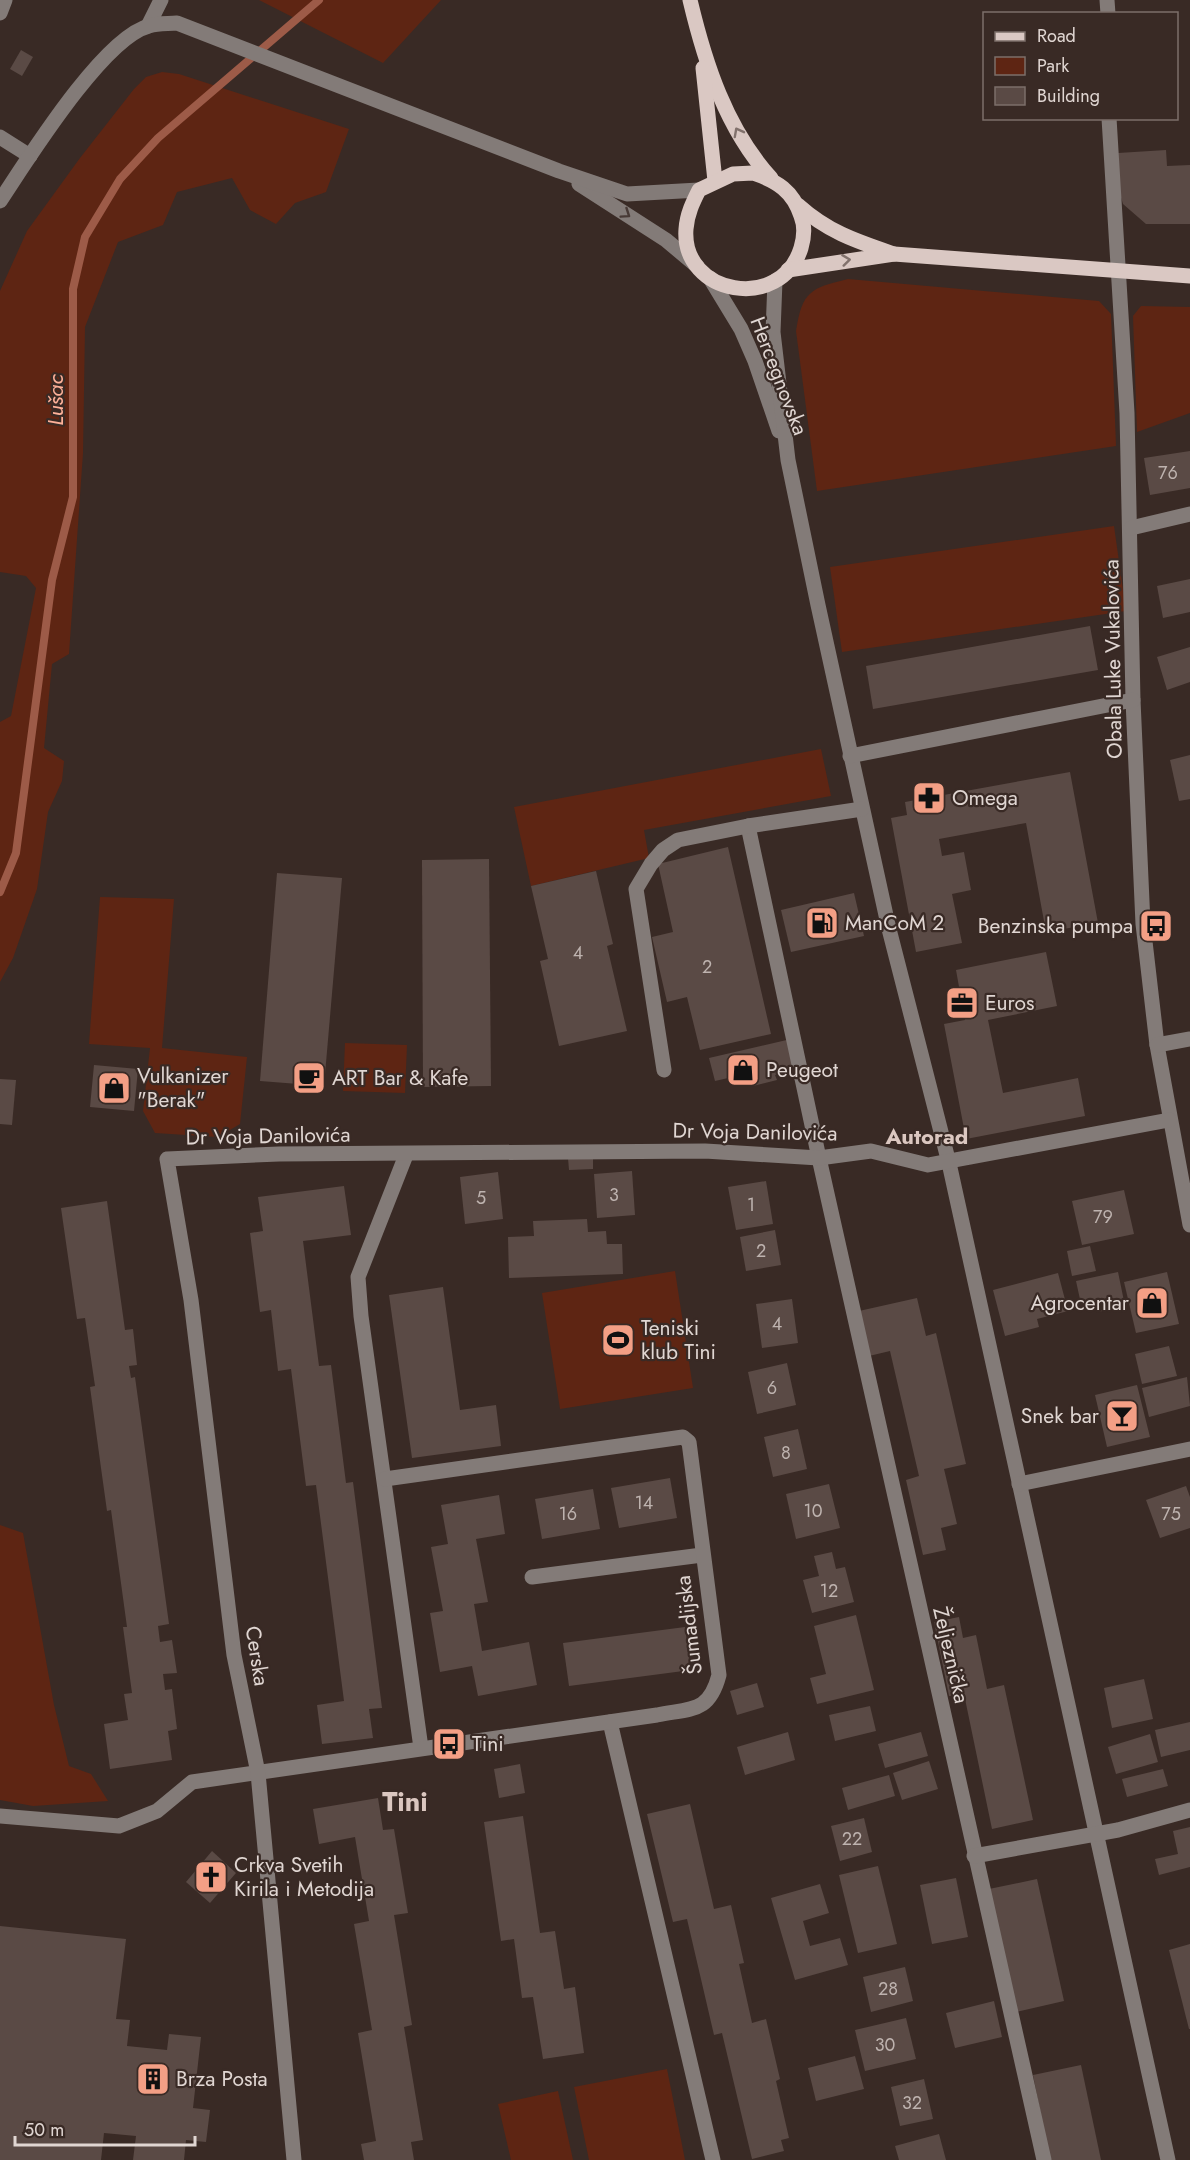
<svg xmlns="http://www.w3.org/2000/svg" width="1190" height="2160" font-family="Jost,sans-serif">
	<rect width="100%" height="100%" fill="#392a25"/>
	<g fill="#5e2513">
		<polygon points="259,0 441,0 383,63"/>
		<polygon points="162,72 179,74 349,129 326,192 295,203 276,224 250,210 232,178 177,192 163,225 118,242 85,327 83,453 69,654 52,664 44,748 64,761 62,781 48,812 37,889 13,958 0,982 0,722 11,716 36,588 26,576 0,572 0,291 27,231 80,158 134,89 146,77"/>
		<path d="M 848,279 L 1099,301 L 1111,314 L 1116,446 L 817,491 L 796,331 C 802,291 811,288 848,279 Z"/>
		<polygon points="1141,306 1190,307 1190,413 1137,432 1133,316"/>
		<polygon points="1114,526 1126,611 842,652 830,567"/>
		<polygon points="821,749 831,796 644,830 649,858 531,886 514,807"/>
		<polygon points="100,897 174,899 162,1048 247,1057 240,1124 218,1137 155,1133 143,1111 150,1048 89,1044"/>
		<polygon points="345,1043 407,1045 405,1093 343,1091"/>
		<polygon points="675,1271 693,1388 560,1409 542,1293"/>
		<polygon points="0,1525 23,1533 54,1705 69,1766 91,1774 108,1801 33,1806 0,1800"/>
		<polygon points="667,2069 685,2160 589,2160 574,2087"/>
		<polygon points="558,2091 573,2160 511,2160 498,2104"/>
	</g>
	<g fill="none" stroke-linecap="round" stroke-linejoin="round">
		<polyline stroke="#9d5b48" stroke-width="8" points="0,892 16,853 52,580 73,497 73,289 85,237 120,179 158,138 319,0"/>
	</g>
	<g fill="#5a4a45">
		<polygon points="21,50 33,57 22,76 10,69"/>
		<polygon points="1166,150 1167,166 1190,165 1190,224 1146,224 1123,204 1120,194 1118,153"/>
		<polygon points="1190,451 1190,488 1150,495 1144,458"/>
		<polygon points="1190,579 1190,612 1163,618 1157,586"/>
		<polygon points="1090,626 1098,670 873,709 866,666"/>
		<polygon points="1190,647 1190,682 1167,690 1157,657"/>
		<polygon points="1190,755 1190,799 1179,801 1170,760"/>
		<polygon points="1070,772 1098,923 1046,932 1026,823 939,839 942,856 964,852 971,890 952,894 962,943 916,952 891,818 907,815 905,802"/>
		<polygon points="728,847 771,1034 700,1050 687,997 667,1002 652,937 673,932 658,864"/>
		<polygon points="489,859 491,1086 423,1087 422,860"/>
		<polygon points="596,871 613,944 607,946 627,1031 559,1046 540,961 548,959 531,886"/>
		<polygon points="277,873 342,878 324,1086 260,1081"/>
		<polygon points="854,893 864,936 791,952 781,910"/>
		<polygon points="1046,952 1057,1006 988,1020 1003,1093 1078,1078 1085,1116 966,1139 944,1024 965,1020 956,970"/>
		<polygon points="791,1039 798,1070 775,1075 777,1080 753,1086 750,1073 715,1081 709,1058"/>
		<polygon points="94,1065 138,1069 134,1111 90,1107"/>
		<polygon points="0,1079 16,1080 12,1125 0,1124"/>
		<polygon points="568,1158 593,1158 593,1169 569,1170"/>
		<polygon points="632,1171 635,1215 597,1218 594,1174"/>
		<polygon points="498,1172 503,1219 465,1224 460,1177"/>
		<polygon points="766,1181 773,1224 736,1230 728,1187"/>
		<polygon points="344,1186 351,1235 303,1241 319,1366 331,1365 346,1483 353,1482 382,1708 369,1709 373,1738 322,1744 317,1705 344,1701 316,1485 306,1486 291,1369 278,1371 271,1310 260,1312 250,1233 263,1231 258,1197"/>
		<polygon points="1124,1190 1134,1234 1082,1245 1072,1201"/>
		<polygon points="107,1201 125,1330 133,1329 137,1365 129,1366 131,1378 135,1377 169,1624 158,1626 160,1642 172,1640 177,1673 163,1674 165,1690 172,1689 177,1729 168,1731 172,1760 110,1769 104,1724 128,1720 124,1694 132,1693 123,1627 127,1627 111,1510 107,1511 101,1468 90,1387 95,1386 85,1318 77,1319 61,1208"/>
		<polygon points="587,1219 588,1232 606,1231 607,1244 622,1244 623,1274 509,1278 508,1237 534,1236 533,1221"/>
		<polygon points="775,1230 781,1265 746,1271 740,1237"/>
		<polygon points="1090,1246 1096,1271 1072,1276 1067,1251"/>
		<polygon points="1118,1272 1125,1306 1098,1312 1096,1301 1081,1304 1076,1281"/>
		<polygon points="1167,1272 1179,1324 1136,1333 1124,1282"/>
		<polygon points="1058,1273 1068,1311 1037,1319 1039,1327 1005,1336 993,1290"/>
		<polygon points="443,1287 460,1410 496,1405 501,1446 412,1458 389,1295"/>
		<polygon points="917,1298 926,1336 936,1333 966,1464 944,1469 957,1524 941,1528 946,1550 923,1555 906,1480 919,1476 890,1351 869,1356 859,1311"/>
		<polygon points="792,1299 798,1343 762,1348 756,1304"/>
		<polygon points="1169,1346 1177,1376 1142,1384 1135,1354"/>
		<polygon points="787,1363 796,1405 757,1414 748,1372"/>
		<polygon points="1187,1377 1190,1406 1149,1417 1142,1388"/>
		<polygon points="1137,1385 1150,1437 1107,1447 1095,1395"/>
		<polygon points="798,1429 807,1469 773,1477 764,1437"/>
		<polygon points="670,1478 677,1518 619,1528 611,1488"/>
		<polygon points="829,1484 840,1528 796,1539 786,1494"/>
		<polygon points="1186,1486 1190,1497 1190,1528 1160,1538 1146,1500"/>
		<polygon points="593,1489 600,1529 542,1539 535,1499"/>
		<polygon points="499,1495 505,1534 476,1539 488,1602 474,1604 482,1651 529,1642 537,1685 478,1696 472,1666 440,1672 430,1613 443,1611 431,1547 448,1544 441,1505"/>
		<polygon points="832,1552 836,1569 845,1567 854,1602 812,1613 803,1580 819,1576 814,1556"/>
		<polygon points="856,1615 874,1690 817,1704 810,1678 826,1674 814,1626"/>
		<polygon points="959,1617 963,1638 976,1635 987,1689 1004,1685 1033,1820 992,1829 964,1694 949,1696 934,1622"/>
		<polygon points="685,1627 691,1670 569,1686 563,1643"/>
		<polygon points="1144,1679 1153,1719 1112,1728 1104,1688"/>
		<polygon points="757,1683 764,1707 737,1715 730,1691"/>
		<polygon points="870,1706 876,1731 835,1741 829,1715"/>
		<polygon points="1190,1722 1190,1750 1161,1757 1155,1730"/>
		<polygon points="788,1732 795,1760 745,1775 737,1747"/>
		<polygon points="921,1732 928,1756 885,1768 878,1744"/>
		<polygon points="1150,1734 1158,1762 1116,1774 1108,1747"/>
		<polygon points="929,1761 938,1789 902,1800 893,1773"/>
		<polygon points="520,1764 525,1793 499,1798 494,1769"/>
		<polygon points="1163,1769 1168,1786 1127,1797 1122,1779"/>
		<polygon points="889,1775 895,1796 848,1810 842,1788"/>
		<polygon points="378,1798 383,1830 394,1829 408,1913 394,1915 412,2025 404,2027 423,2140 411,2142 414,2160 364,2160 361,2144 376,2141 358,2033 372,2030 354,1924 369,1921 355,1837 319,1844 313,1809"/>
		<polygon points="690,1804 714,1909 731,1905 744,1963 739,1964 752,2023 766,2019 780,2079 776,2081 789,2138 781,2140 784,2151 752,2159 722,2033 714,2035 687,1919 673,1922 647,1814"/>
		<polygon points="523,1816 540,1933 555,1931 564,1989 575,1987 584,2053 543,2059 533,1997 522,1998 514,1939 501,1941 484,1822"/>
		<polygon points="864,1818 872,1852 840,1861 831,1826"/>
		<polygon points="1190,1827 1190,1867 1159,1875 1155,1859 1178,1854 1173,1831"/>
		<polygon points="212,1851 236,1873 210,1903 186,1882"/>
		<polygon points="878,1866 897,1944 858,1953 839,1875"/>
		<polygon points="956,1878 968,1937 932,1944 920,1885"/>
		<polygon points="1037,1879 1064,2001 1016,2012 989,1889"/>
		<polygon points="820,1884 829,1913 803,1921 810,1946 840,1938 848,1965 795,1980 771,1898"/>
		<polygon points="0,1926 126,1939 116,2019 130,2020 127,2046 167,2050 169,2034 201,2037 193,2108 210,2110 206,2142 186,2140 184,2160 133,2160 136,2136 104,2133 101,2160 0,2160"/>
		<polygon points="1190,1944 1190,2029 1189,2029 1169,1950"/>
		<polygon points="905,1967 913,2001 871,2012 863,1977"/>
		<polygon points="994,2001 1002,2037 955,2048 946,2013"/>
		<polygon points="906,2018 916,2059 865,2071 855,2030"/>
		<polygon points="855,2056 864,2089 816,2101 808,2068"/>
		<polygon points="1081,2065 1101,2160 1050,2160 1033,2075"/>
		<polygon points="924,2079 933,2119 900,2126 891,2087"/>
		<polygon points="939,2134 946,2160 899,2160 895,2146"/>
	</g>
	<g fill="none" stroke-linecap="round" stroke-linejoin="round">
		<g stroke="#837b78" stroke-width="15">
			<polyline points="1107,0 1108,14"/>
			<polyline points="0,13 5,0"/>
			<polyline points="148,26 161,0"/>
			<polyline points="1109,118 1127,413 1133,700 1143,924 1157,1045 1190,1225"/>
			<polyline points="0,137 30,156"/>
			<polyline points="579,184 666,240 697,266"/>
			<path d="M 0,201 C 28,159 103,38 149,26 C 158,23 168,24 177,23 L 559,171 L 627,194 L 699,190"/>
			<polyline points="710,278 741,329 755,361 779,431"/>
			<polyline points="775,281 773,332 788,460 818,605 889,929 949,1163 1168,2160"/>
			<polyline points="1131,528 1190,514"/>
			<polyline points="850,756 1133,700"/>
			<polyline points="748,826 819,1158 1044,2160"/>
			<polyline points="1157,1045 1190,1039"/>
			<polyline points="664,1070 636,889 651,864 663,850 678,840 748,826 862,809"/>
			<polyline points="406,1155 358,1277 361,1316 421,1748"/>
			<polyline points="1019,1484 1190,1449"/>
			<polyline points="532,1577 702,1555"/>
			<polyline points="610,1722 713,2160"/>
			<path d="M 0,1816 L 119,1826 L 157,1811 L 192,1782 L 657,1715 C 692,1708 709,1713 719,1675 L 689,1442 L 683,1437 L 385,1479"/>
			<polyline points="974,1856 1118,1830 1190,1810"/>
			<polyline points="294,2160 258,1773 234,1655 191,1300 167,1159 279,1154 705,1151 819,1158 871,1151 928,1165 1169,1120"/>
		</g>
		<g stroke="#dac8c3" stroke-width="15">
			<path d="M 690,0 C 705,63 726,129 771,178"/>
			<polyline points="703,68 715,181"/>
			<path d="M 753,173 C 777,181 793,191 801,216 C 805,226 804,238 801,248 C 781,313 681,295 686,229 C 687,214 693,202 699,190 L 733,174 Z"/>
			<polyline points="894,254 1190,276"/>
			<path d="M 788,270 L 894,254 C 856,241 828,232 798,205"/>
		</g>
	</g>
	<defs><path id="oneway-chevron" d="M-2-3.5L2.5 0L-2 3.5" fill="none" stroke-width="1.6" stroke-linecap="round" stroke-linejoin="round" transform="scale(1.5)"/></defs>
	<g stroke="#81716c">
		<use href="#oneway-chevron" transform="translate(738 132) rotate(-118)"/>
		<use href="#oneway-chevron" transform="translate(846 260) rotate(-7)"/>
	</g>
	<use stroke="#483a36" href="#oneway-chevron" transform="translate(626 214) rotate(34)"/>
	<defs>
		<g id="pharmacy-square" transform="scale(1.725)"><rect x="-9" y="-9" width="18" height="18" rx="4" fill="#f39f85" stroke="#392a25"/><path d="M-2-6h4v4h4v4h-4v4h-4v-4h-4v-4h4Z" fill="#111"/></g>
		<g id="fuel-square" transform="scale(1.725)"><rect x="-9" y="-9" width="18" height="18" rx="4" fill="#f39f85" stroke="#392a25"/><path d="M-5.5-6h7V0h2V4h1.3V-2.5L3-4.5l.8-.8L6-3V5H2.5V1h-1V6h-7ZM-4.2-4.7v3.2H.2V-4.7Z" fill="#111"/></g>
		<g id="bus-square" transform="scale(1.725)"><rect x="-9" y="-9" width="18" height="18" rx="4" fill="#f39f85" stroke="#392a25"/><path d="M-5-6H5V4H4V6H2V4H-2V6H-4V4H-5ZM-3.5-4V0h7V-4ZM-3.5 1.2v1.5H-2V1.2ZM2 1.2v1.5H3.5V1.2Z" fill="#111"/></g>
		<g id="office-square" transform="scale(1.725)"><rect x="-9" y="-9" width="18" height="18" rx="4" fill="#f39f85" stroke="#392a25"/><path d="M-6-3h4V-5.5h4V-3h4V5H-6ZM-1-4.5V-3h2v-1.5ZM-6 0V1H6V0Z" fill="#111"/></g>
		<g id="shop-square" transform="scale(1.725)"><rect x="-9" y="-9" width="18" height="18" rx="4" fill="#f39f85" stroke="#392a25"/><path d="M-5-2.5h2.3a2.7 3.5 0 0 1 5.4 0H5L5.5 6h-11ZM-1.5-2.5h3a1.5 2.3 0 0 0-3 0Z" fill="#111"/></g>
		<g id="cafe-square" transform="scale(1.725)"><rect x="-9" y="-9" width="18" height="18" rx="4" fill="#f39f85" stroke="#392a25"/><path d="M-5.5-4.5H6V0H3Q3 3.5 0 3.5H-2.5Q-5.5 3.5-5.5 0ZM3-3.2v2h1.7v-2ZM-6 4.5H4V6H-6Z" fill="#111"/></g>
		<g id="stadium-square" transform="scale(1.725)"><rect x="-9" y="-9" width="18" height="18" rx="4" fill="#f39f85" stroke="#392a25"/><path d="M0-5a6.5 5 0 1 0 0 10a6.5 5 0 1 0 0-10ZM-3.5-1.8h7v3.6h-7Z" fill="#111"/></g>
		<g id="bar-square" transform="scale(1.725)"><rect x="-9" y="-9" width="18" height="18" rx="4" fill="#f39f85" stroke="#392a25"/><path d="M-6-5H6L.8 .8V4.5H3.5V6h-7V4.5H-.8V.8Z" fill="#111"/></g>
		<g id="church-square" transform="scale(1.725)"><rect x="-9" y="-9" width="18" height="18" rx="4" fill="#f39f85" stroke="#392a25"/><path d="M-1.2-6h2.4v3.5h3.3v2.4h-3.3V6h-2.4V-.1h-3.3v-2.4h3.3Z" fill="#111"/></g>
		<g id="building-square" transform="scale(1.725)"><rect x="-9" y="-9" width="18" height="18" rx="4" fill="#f39f85" stroke="#392a25"/><path d="M-4-6H4V6H1V3H-1V6H-4ZM-2.5-4.3h1.7v1.8h-1.7ZM.8-4.3h1.7v1.8H.8ZM-2.5-1h1.7V.8h-1.7ZM.8-1h1.7V.8H.8Z" fill="#111"/></g>
	</defs>
	<g fill-rule="evenodd">
		<use href="#pharmacy-square" x="929" y="798"/>
		<use href="#fuel-square" x="822" y="923"/>
		<use href="#bus-square" x="1156" y="926"/>
		<use href="#office-square" x="962" y="1003"/>
		<use href="#shop-square" x="743" y="1070"/>
		<use href="#cafe-square" x="309" y="1078"/>
		<use href="#shop-square" x="114" y="1088"/>
		<use href="#shop-square" x="1152" y="1303"/>
		<use href="#stadium-square" x="618" y="1340"/>
		<use href="#bar-square" x="1122" y="1416"/>
		<use href="#bus-square" x="449" y="1744"/>
		<use href="#church-square" x="211" y="1877"/>
		<use href="#building-square" x="153" y="2079"/>
	</g>
	<g text-anchor="middle" stroke-width="4.5" stroke-linejoin="round" paint-order="stroke">
		<g font-size="18" fill="#beb3af">
			<text x="1168" y="479">76</text>
			<text x="578" y="959">4</text>
			<text x="707" y="973">2</text>
			<text x="614" y="1201">3</text>
			<text x="481" y="1204">5</text>
			<text x="751" y="1211">1</text>
			<text x="1103" y="1223">79</text>
			<text x="761" y="1257">2</text>
			<text x="777" y="1330">4</text>
			<text x="772" y="1394">6</text>
			<text x="786" y="1459">8</text>
			<text x="644" y="1509">14</text>
			<text x="813" y="1517">10</text>
			<text x="568" y="1520">16</text>
			<text x="1171" y="1520">75</text>
			<text x="829" y="1597">12</text>
			<text x="852" y="1845">22</text>
			<text x="888" y="1995">28</text>
			<text x="885" y="2051">30</text>
			<text x="912" y="2109">32</text>
		</g>
		<g font-size="21" fill="#e0d6d2" stroke="#392a25">
			<text transform="translate(779 376) rotate(69)" y="7">Hercegnovska</text>
			<text transform="translate(1113 659) rotate(-91)" y="7">Obala Luke Vukalovića</text>
			<text transform="translate(755 1132) rotate(1)" y="7">Dr Voja Danilovića</text>
			<text transform="translate(268 1136) rotate(-1)" y="7">Dr Voja Danilovića</text>
			<text transform="translate(689 1625) rotate(-97)" y="7">Šumadijska</text>
			<text transform="translate(951 1655) rotate(77)" y="7">Željeznička</text>
			<text transform="translate(257 1656) rotate(81)" y="7">Cerska</text>
		</g>
		<g font-size="21" fill="#e0d6d2" stroke="#392a25" text-anchor="start">
			<text x="952" y="805">Omega</text>
			<text x="845" y="930">ManCoM 2</text>
			<text x="1133" y="933" text-anchor="end">Benzinska pumpa</text>
			<text x="985" y="1010">Euros</text>
			<text x="766" y="1077">Peugeot</text>
			<text x="137" y="1083">Vulkanizer<tspan x="137" dy="24">"Berak"</tspan></text>
			<text x="332" y="1085">ART Bar &amp; Кafe</text>
			<text x="1129" y="1310" text-anchor="end">Agrocentar</text>
			<text x="641" y="1335">Teniski<tspan x="641" dy="24">klub Tini</tspan></text>
			<text x="1099" y="1423" text-anchor="end">Snek bar</text>
			<text x="472" y="1751">Tini</text>
			<text x="234" y="1872">Crkva Svetih<tspan x="234" dy="24">Kirila i Metodija</tspan></text>
			<text x="176" y="2086">Brza Posta</text>
		</g>
		<g font-size="22" font-style="italic" fill="#feb199" stroke="#392a25">
			<text transform="translate(55 400) rotate(-90)" y="8">Lušac</text>
		</g>
		<g font-size="22" font-weight="bold" fill="#dbc7c0" stroke="#392a25">
			<text x="927" y="1144">Autorad</text>
		</g>
		<g font-size="27" font-weight="bold" fill="#dbc7c0" stroke="#392a25">
			<text x="405" y="1811">Tini</text>
		</g>
	</g>
	<rect x="983" y="12" width="195" height="108" fill="#392a25" stroke="#7c6f6a" stroke-width="1.5"/>
	<rect x="995" y="32" width="30" height="9" fill="#dac8c3" stroke="#7c6f6a" stroke-width="1.5"/>
	<text x="1037" y="42" font-size="18" fill="#e0d6d2">Road</text>
	<rect x="995" y="57" width="30" height="18" fill="#5e2513" stroke="#7c6f6a" stroke-width="1.5"/>
	<text x="1037" y="72" font-size="18" fill="#e0d6d2">Park</text>
	<rect x="995" y="87" width="30" height="18" fill="#5a4a45" stroke="#7c6f6a" stroke-width="1.5"/>
	<text x="1037" y="102" font-size="18" fill="#e0d6d2">Building</text>
	<path d="M15 2136v9h180v-9" fill="none" stroke="#e0d6d2" stroke-width="3"/>
	<text x="24" y="2136" font-size="18" fill="#e0d6d2" stroke="#392a25" stroke-width="4.5" paint-order="stroke">50 m</text>
</svg>
